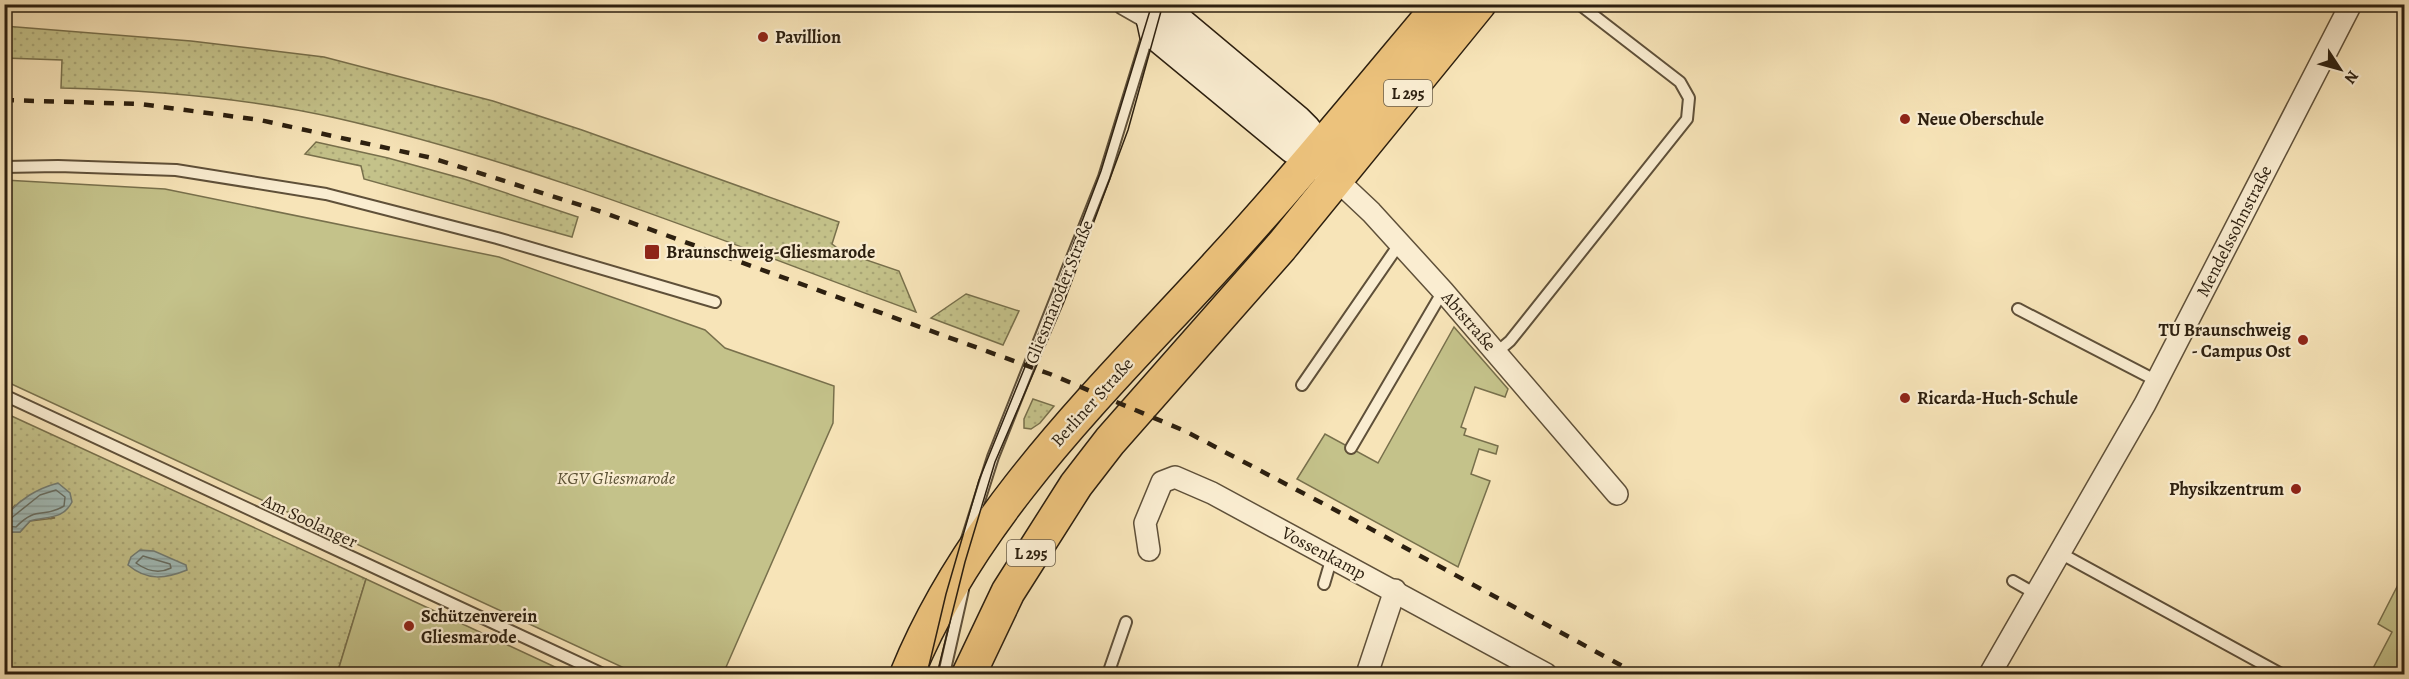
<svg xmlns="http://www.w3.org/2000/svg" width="2409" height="679" font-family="Alegreya,serif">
	<defs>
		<pattern id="grass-dots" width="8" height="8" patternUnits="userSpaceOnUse" patternTransform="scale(1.5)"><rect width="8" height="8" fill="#c4c28a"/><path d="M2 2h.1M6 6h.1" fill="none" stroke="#a9a676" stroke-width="1.8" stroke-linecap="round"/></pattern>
		<pattern id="water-rules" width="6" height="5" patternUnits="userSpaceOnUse" patternTransform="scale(1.5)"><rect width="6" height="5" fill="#a1bcb9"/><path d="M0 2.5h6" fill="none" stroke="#8ba19e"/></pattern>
	</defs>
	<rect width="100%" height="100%" fill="#f7e4b8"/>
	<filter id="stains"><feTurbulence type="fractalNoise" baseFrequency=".00333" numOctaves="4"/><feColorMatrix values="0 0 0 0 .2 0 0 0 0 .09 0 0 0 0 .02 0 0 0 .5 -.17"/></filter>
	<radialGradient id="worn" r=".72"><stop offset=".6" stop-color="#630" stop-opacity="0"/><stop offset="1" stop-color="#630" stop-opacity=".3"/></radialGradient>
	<g fill="url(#grass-dots)" stroke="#78704c" stroke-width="1.5">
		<path d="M 4,26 L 191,41 L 324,57 L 493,101 L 582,130 L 839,222 L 832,244 L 843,252 L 899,271 L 916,312 C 725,242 534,163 336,118 C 247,98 153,90 61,88 L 62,60 L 5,58 Z"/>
		<polygon points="316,142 388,158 464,179 578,217 572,237 364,179 361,166 305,154"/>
		<polygon points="966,294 1019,311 1003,345 931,318"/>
		<polygon points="1033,399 1054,406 1040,423 1031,429 1024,428 1024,419"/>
		<polygon points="5,413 366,579 337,674 5,674 5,532 20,532 30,521 55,518 15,505 5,517"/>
	</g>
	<g fill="#c4c28a" stroke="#78704c" stroke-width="1.5">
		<polygon points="4,180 165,189 499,257 705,330 725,348 834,386 833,423 723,674 637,674 5,381"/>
		<polygon points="1454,327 1508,389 1505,397 1475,387 1461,427 1466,429 1464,435 1498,446 1496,454 1479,449 1471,474 1490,481 1458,567 1297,479 1325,434 1378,463"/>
		<polygon points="2404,573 2404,674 2370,674 2392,632 2378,624"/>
		<polygon points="366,579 570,674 337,674"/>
	</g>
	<g fill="url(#water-rules)" stroke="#727d75" stroke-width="1.5">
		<path d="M 58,483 L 70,493 L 72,502 C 63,520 47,516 30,521 L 20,532 L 5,532 L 5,517 C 20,499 36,489 58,483 Z"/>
		<path d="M 140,550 L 154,551 L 186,565 L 187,570 C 165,579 147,581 128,565 L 131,557 Z"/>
	</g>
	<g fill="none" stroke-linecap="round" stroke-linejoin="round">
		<g stroke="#666e64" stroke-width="1.5">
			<path d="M 4,520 L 10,519 L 40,495 L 56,490 L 65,497 L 64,506 C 43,519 37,505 16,527 L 4,526"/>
			<path d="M 143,556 L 170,564 L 171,568 C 159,574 147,571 136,563 Z"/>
		</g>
		<g stroke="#5f5039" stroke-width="14">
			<g id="lane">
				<polyline points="4,167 58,166 176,170 326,194 497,238 715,302"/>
				<polyline points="2018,309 2157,381"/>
				<polyline points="1497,352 1510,341 1687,119 1689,98 1680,82 1579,4"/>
				<polyline points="1302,385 1400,243"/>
				<polyline points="4,395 603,674"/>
				<polyline points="1351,448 1443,291"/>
				<polyline points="967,539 993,457 1104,177 1149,31"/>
				<polyline points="2060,553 2281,674"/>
				<polyline points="2013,581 2036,594"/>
				<polyline points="1324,584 1332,557"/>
				<polyline points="944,674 963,590"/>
				<polyline points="1108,674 1126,622"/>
			</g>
		</g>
		<g stroke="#5f5039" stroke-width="24">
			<g id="street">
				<polyline points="1124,4 1152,20"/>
				<polyline points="1337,180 1371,212 1443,291 1617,494"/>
				<polyline points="1149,550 1145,523 1162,482 1175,477 1212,493 1546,674"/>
				<polyline points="1367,674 1395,590"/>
				<polyline points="1990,674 2145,404 2351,4"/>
			</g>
		</g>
		<g stroke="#2c1f0f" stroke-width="33">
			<g id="secondary">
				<polyline points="1157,4 1152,20 1155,34 1293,148 1313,155"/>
				<polyline points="1152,20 1159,16 1174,18 1297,121 1306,130 1313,155 1329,172"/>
			</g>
		</g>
		<g stroke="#2c1f0f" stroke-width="36">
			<g id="primary">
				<path d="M 907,674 C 973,512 1104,389 1220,262 C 1296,179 1368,91 1441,4"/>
				<polyline points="969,674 1008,592 1076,485 1110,441 1281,247 1479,4"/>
			</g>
		</g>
		<use href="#lane" stroke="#faedd1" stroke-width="10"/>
		<use href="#street" stroke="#faedd1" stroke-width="21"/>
		<use href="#secondary" stroke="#faedd1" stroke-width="30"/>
		<use href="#primary" stroke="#ecc27c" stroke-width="33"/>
		<g stroke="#2c1f0f" stroke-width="1.5">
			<polyline points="927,674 946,594 979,480 1053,298 1101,171 1152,4"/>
			<polyline points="937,674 965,562 995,462 1064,302 1128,130 1163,4"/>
		</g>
		<polyline stroke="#2c1f0f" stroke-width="4.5" stroke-dasharray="10 10" stroke-linecap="butt" points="4,100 140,104 260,120 432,158 602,212 1050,374 1185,431 1358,522 1637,674"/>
	</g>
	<g fill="#8f2418" stroke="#faedd1" stroke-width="2">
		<circle cx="763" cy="37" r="6"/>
		<circle cx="1905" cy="119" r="6"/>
		<rect x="644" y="244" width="16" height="16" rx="3"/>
		<circle cx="2303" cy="340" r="6"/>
		<circle cx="1905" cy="398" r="6"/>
		<circle cx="2296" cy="489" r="6"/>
		<circle cx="409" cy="626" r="6"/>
	</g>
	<g text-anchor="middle" stroke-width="4.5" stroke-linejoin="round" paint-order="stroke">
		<g fill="#faedd1" stroke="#6a5d49" stroke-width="1.5">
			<rect x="1384" y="80" width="48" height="26" rx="4.5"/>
			<rect x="1007" y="540" width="48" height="26" rx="4.5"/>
		</g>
		<g font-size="16" font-weight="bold" fill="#2c1f0f">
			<text x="1408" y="99">L 295</text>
			<text x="1031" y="559">L 295</text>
		</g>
		<g font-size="18" font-weight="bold" fill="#2c1f0f" stroke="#faedd1" text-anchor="start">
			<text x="775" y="43">Pavillion</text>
			<text x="1917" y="125">Neue Oberschule</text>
			<text x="666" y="258">Braunschweig-Gliesmarode</text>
			<text x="2291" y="336" text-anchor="end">TU Braunschweig<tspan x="2291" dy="21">- Campus Ost</tspan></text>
			<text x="1917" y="404">Ricarda-Huch-Schule</text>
			<text x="2284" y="495" text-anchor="end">Physikzentrum</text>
			<text x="421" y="622">Schützenverein<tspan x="421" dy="21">Gliesmarode</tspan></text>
		</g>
		<g font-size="18" fill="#2c1f0f" stroke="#faedd1">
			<text transform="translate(2234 231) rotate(-63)" y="6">Mendelssohnstraße</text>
			<text transform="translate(1059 292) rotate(-68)" y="6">Gliesmaroder Straße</text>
			<text transform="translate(1469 321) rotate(49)" y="6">Abtstraße</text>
			<text transform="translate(1092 402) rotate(-48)" y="6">Berliner Straße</text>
			<text transform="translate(310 521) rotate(25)" y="6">Am Soolanger</text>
			<text transform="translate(1324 553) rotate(28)" y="6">Vossenkamp</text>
		</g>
		<g font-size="18" font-style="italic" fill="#5a5034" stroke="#faedd1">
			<text x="616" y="484">KGV Gliesmarode</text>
		</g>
	</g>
	<rect width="2409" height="679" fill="none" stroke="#f7e4b8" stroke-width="24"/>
	<rect x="6" y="6" width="2397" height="667" fill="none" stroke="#2c1f0f" stroke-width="3"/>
	<rect x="12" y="12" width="2385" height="655" fill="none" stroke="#2c1f0f" stroke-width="1.5"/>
	<g transform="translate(2340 69) rotate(126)" stroke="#faedd1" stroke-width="4.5" paint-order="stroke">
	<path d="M0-4.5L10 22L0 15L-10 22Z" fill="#2c1f0f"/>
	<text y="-9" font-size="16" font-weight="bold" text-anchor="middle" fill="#2c1f0f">N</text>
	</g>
	<rect width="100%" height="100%" filter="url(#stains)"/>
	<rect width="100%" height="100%" fill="url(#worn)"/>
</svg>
